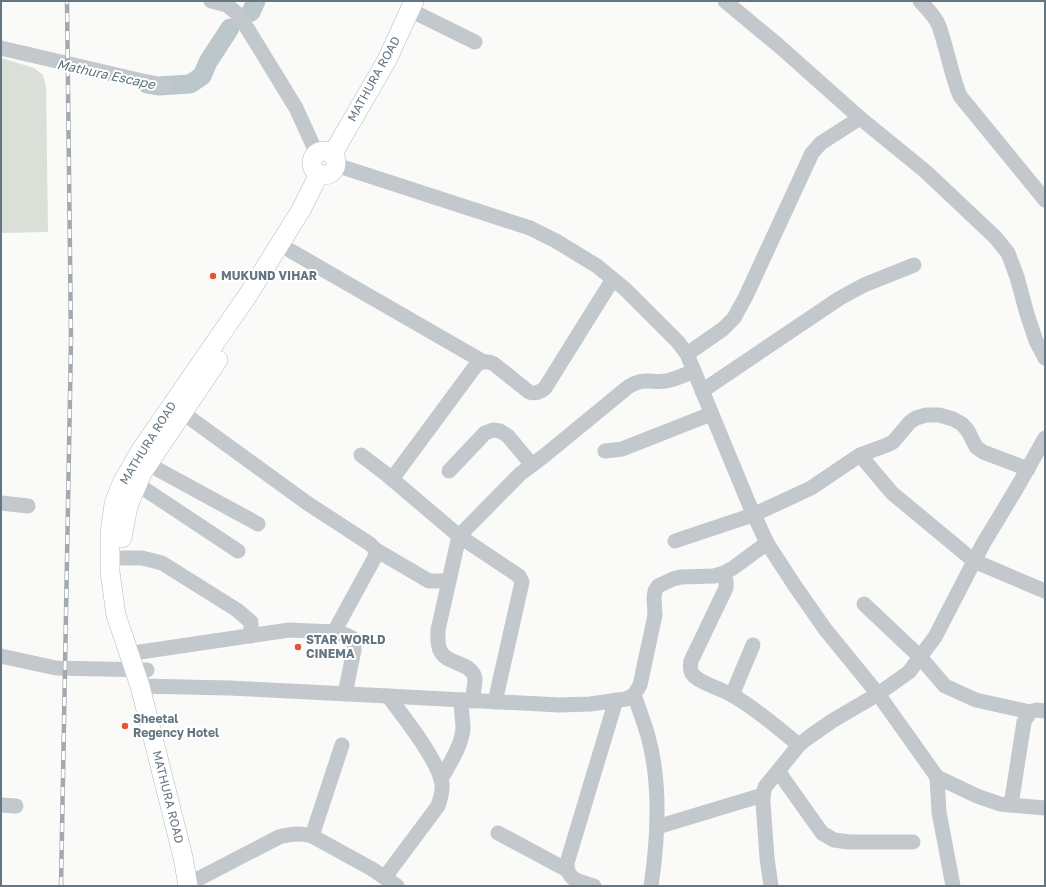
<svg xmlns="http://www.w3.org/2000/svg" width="1046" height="887" font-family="'Golos Text',sans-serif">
	<rect width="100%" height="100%" fill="#fafaf8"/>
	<polygon fill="#dadfd7" points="1,58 34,68 43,75 46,86 48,232 1,233"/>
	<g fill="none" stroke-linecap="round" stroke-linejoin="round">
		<g stroke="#bbc7cb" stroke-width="19">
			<polyline points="251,12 256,1"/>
			<polyline points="147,84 158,86 190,84 202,76 208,62 230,28"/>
		</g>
		<g stroke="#b5babe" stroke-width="20">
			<g id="major">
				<circle cx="324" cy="163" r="12"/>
				<polyline points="332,155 387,60 414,1"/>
				<polyline points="122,538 128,506 142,473 218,360"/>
				<polyline points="188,886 183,857 140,686 116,615 110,572 110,533 114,504 122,483 141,450 248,295 301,210 319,174"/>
			</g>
		</g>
		<g stroke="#c3c8cc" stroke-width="15">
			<polyline points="211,1 227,5 239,15 296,108 317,154"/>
			<polyline points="725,1 778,45 860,118 925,171 995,237 1008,253 1017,277 1027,314 1036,341 1045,358"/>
			<path d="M 920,1 C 927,9 935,16 939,26 C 947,49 951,74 960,96 L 1045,200"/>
			<polyline points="410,10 475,42"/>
			<polyline points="1,48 164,86"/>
			<polyline points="336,165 530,228 556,241 597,266 625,289 678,342 687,354 749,504 767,543 795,586 825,629 878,694 937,777 977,796 1000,804 1045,808"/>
			<polyline points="291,251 482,361"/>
			<polyline points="687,354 723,329 734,318 746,296 812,153 821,143 860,118"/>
			<polyline points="702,391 840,298 864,285 914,265"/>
			<polyline points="183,413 307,503 370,544 376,550 375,557 334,632"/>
			<polyline points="605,451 622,449 711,414"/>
			<path d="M 361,455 L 386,474 L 459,536 L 520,474 L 544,456 L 628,387 C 644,377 650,383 666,381 C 676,379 684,375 694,371"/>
			<polyline points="860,455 892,493 974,561 1040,589 1045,591"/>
			<polyline points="148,464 258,524"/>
			<polyline points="449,471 485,433 493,430 500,431 508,436 532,465"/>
			<path d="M 392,479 L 477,364 C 484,361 488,361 494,364 L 529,392 C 535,394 539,393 545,388 L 613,279"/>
			<polyline points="137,484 238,551"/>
			<polyline points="1,503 28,506"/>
			<polyline points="675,541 753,515 811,488 860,455 887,445 893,442 910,422 916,418 926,415 939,415 953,419 962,424 968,431 976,447 983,452 1028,469"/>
			<polyline points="376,550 429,581 449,581"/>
			<polyline points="122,558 142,558 162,563 237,610 251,622 251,636"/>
			<path d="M 724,573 L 726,581 L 726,588 L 691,661 C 690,666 690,672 694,676 C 704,685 720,688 732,695 C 757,709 778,728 799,745"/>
			<polyline points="864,604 920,657 945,686 976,700 1030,712"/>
			<polyline points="140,652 289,630 334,632 346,635 352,638 354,643 354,650 345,694"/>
			<polyline points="1,656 56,668 147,670"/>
			<path d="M 140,686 L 229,688 L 388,696 C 403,716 439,761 442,784 C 443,792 440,799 438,806 L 385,877"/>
			<path d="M 634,695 C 639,709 644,722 648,736 C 661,783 658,839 651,886"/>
			<polyline points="732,695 753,645"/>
			<polyline points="388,696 559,705 590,704 626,699 634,695 640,685 651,634 655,615 654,598 655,591 658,586 673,579 681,577 714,576 724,573 733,568 767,543"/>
			<path d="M 472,701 C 473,694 475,686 475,679 C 473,662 448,665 441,652 C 437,646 438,637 438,630 L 459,536 L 519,576 L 522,582 L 495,702"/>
			<polyline points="778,771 822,833 834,840 849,842 913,842"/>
			<polyline points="937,777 939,812 953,886"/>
			<path d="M 441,779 C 450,763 461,747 463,729 C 463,720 461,710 461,700"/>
			<polyline points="1,805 16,806"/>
			<polyline points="1011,805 1024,722 1030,712 1036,710 1045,711"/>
			<polyline points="657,827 763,795"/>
			<polyline points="498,833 567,870"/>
			<polyline points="312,836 342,745"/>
			<path d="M 198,879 L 279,837 C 290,834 301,832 312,836 L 372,869 L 397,886"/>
			<path d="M 594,886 C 579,881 567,881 567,863 L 616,700"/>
			<polyline points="771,886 767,858 763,803 763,795 765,787 799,745 809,737 832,721 878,694 909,672 920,657 935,637 983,544 1015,491 1045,438"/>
		</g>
		<use href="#major" stroke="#fff" stroke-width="19"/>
		<g stroke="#a2aab0" stroke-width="4.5">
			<polyline id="rail" points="61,886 71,341 67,1"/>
		</g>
		<use href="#rail" stroke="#fff" stroke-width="3" stroke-dasharray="9" stroke-linecap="butt"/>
	</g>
	<g fill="#e4572e" stroke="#fff" stroke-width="1.5">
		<circle cx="213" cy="276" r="4"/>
		<circle cx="298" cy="647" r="4"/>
		<circle cx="125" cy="726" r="4"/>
	</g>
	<g text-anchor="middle" stroke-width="4" stroke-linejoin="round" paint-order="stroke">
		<g font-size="12" fill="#657683" stroke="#fff">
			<text transform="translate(374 79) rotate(-61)" y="4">MATHURA ROAD</text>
			<text transform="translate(148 443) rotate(-58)" y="4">MATHURA ROAD</text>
			<text transform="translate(168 797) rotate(76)" y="4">MATHURA ROAD</text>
		</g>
		<g font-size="12" font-weight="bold" fill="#657683" stroke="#fff" text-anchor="start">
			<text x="221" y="280">MUKUND VIHAR</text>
			<text x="306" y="644">STAR WORLD<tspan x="306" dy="14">CINEMA</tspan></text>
			<text x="133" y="723">Sheetal<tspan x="133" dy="14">Regency Hotel</tspan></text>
		</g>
		<g font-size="13" font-style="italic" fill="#60757c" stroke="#fff">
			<text transform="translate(106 74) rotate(12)" y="5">Mathura Escape</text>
		</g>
	</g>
	<rect width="1046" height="887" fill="none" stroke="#657683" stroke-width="4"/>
</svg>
